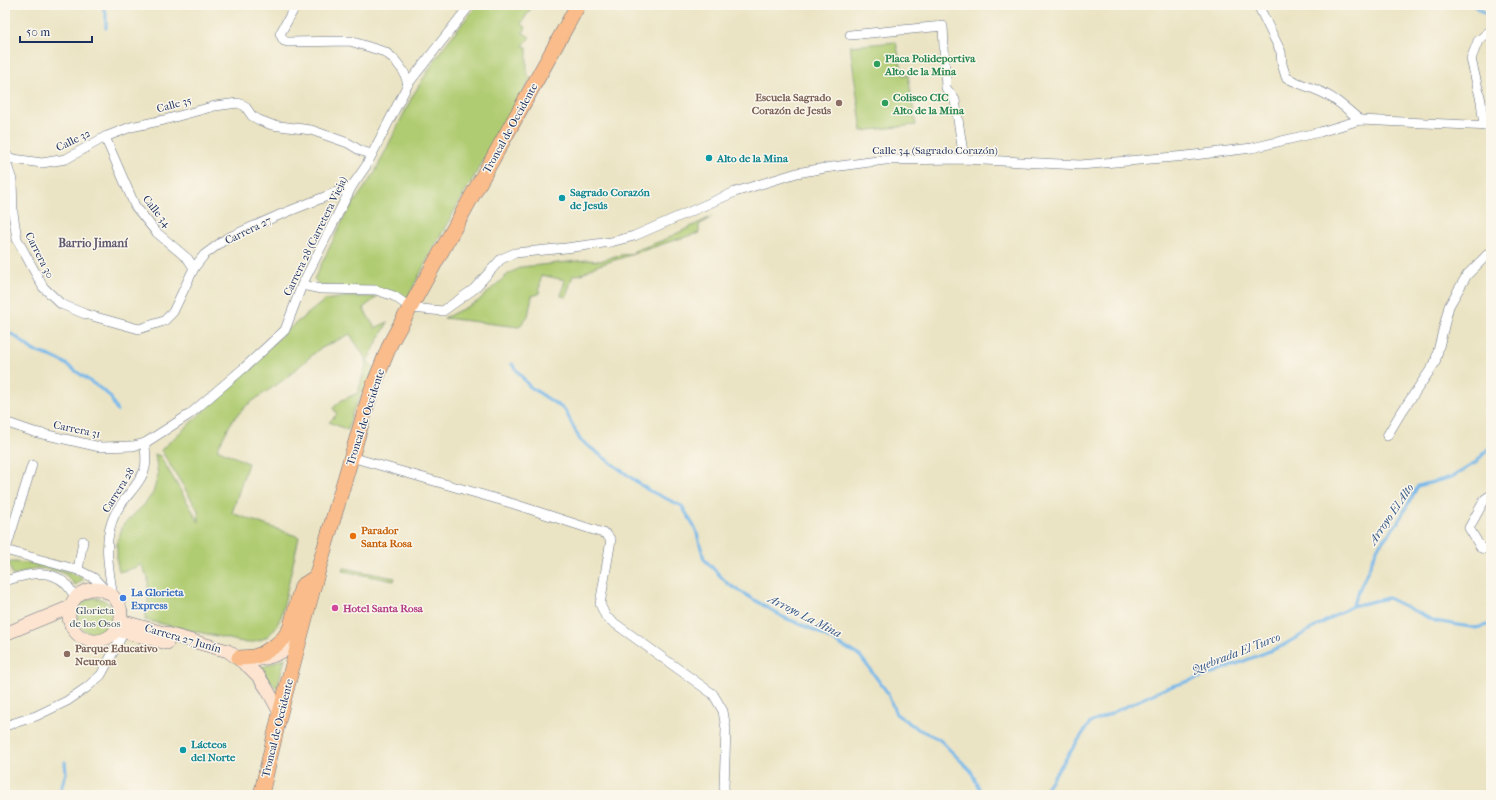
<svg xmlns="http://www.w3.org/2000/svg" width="1496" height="800" font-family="'IM FELL French Canon',serif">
	<rect width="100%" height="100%" fill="#fbf7ec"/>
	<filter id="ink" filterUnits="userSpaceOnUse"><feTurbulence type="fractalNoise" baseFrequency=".025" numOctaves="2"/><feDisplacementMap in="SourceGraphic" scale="8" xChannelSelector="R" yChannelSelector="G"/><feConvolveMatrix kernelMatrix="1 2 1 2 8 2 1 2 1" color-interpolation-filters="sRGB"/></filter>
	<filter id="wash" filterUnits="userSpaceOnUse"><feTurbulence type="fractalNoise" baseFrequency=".012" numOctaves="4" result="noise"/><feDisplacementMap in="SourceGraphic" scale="16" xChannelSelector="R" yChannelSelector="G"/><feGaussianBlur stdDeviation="0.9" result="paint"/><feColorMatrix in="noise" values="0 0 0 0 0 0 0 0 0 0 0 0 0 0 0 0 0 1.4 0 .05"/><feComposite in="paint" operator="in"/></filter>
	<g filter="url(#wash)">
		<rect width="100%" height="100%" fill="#ebe4c4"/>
		<g fill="#b0cc72" stroke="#667e68">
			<path d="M 477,5 L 533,5 L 521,24 L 526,27 L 523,33 L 530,37 L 523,46 L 527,47 L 527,74 L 531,78 C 489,153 443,226 405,303 L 394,295 L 321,286 L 314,279 L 346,214 L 374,174 L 413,95 L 442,49 Z"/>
			<polygon points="896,42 903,75 908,75 916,125 862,131 850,46"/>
			<path d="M 713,216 L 699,225 L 699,233 C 665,242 633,255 599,265 C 590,268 583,276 573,275 L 566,297 L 561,296 L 565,280 L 541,275 L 539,294 L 532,296 L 528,316 L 519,327 L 444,318 L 477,302 L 507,275 L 521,267 L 587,260 L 600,261 L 615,256 L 634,253 L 634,251 L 661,241 Z"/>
			<path d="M 345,297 L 377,297 L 363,308 L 375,328 L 388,322 L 367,361 L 375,368 L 352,413 L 348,430 L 329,422 L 337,414 L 333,408 L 342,400 L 358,393 L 367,361 L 350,334 L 318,350 L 286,378 L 247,405 L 232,421 L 217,449 L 248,463 L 232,513 L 299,537 L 281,617 C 273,634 266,641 247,643 L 145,620 L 148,601 L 148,578 L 141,564 L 137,567 L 119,572 L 117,562 L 117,544 L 123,525 L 144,505 L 153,493 L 158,475 L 155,454 L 160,456 L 199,522 L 198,510 L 161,450 L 237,380 L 286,331 L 325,300 Z"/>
			<path d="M 8,562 C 33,562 61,566 84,579 L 75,585 L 66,575 L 60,572 L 46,569 L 35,568 L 13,576 Z"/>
			<polygon points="344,568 395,578 394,581 343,571"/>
			<circle cx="95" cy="616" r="18"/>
			<polygon points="285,658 277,689 260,668"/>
		</g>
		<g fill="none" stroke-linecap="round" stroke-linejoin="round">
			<g stroke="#75b8eb" stroke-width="3">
				<polyline points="102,5 106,14 106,28"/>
				<polyline points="1474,5 1478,9 1491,17"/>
				<polyline points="5,331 15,336 34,351 50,356 63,362 101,389 110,396 117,411"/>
				<polyline points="512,364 529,386 565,410 580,440 648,490 682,506 696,530 704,559 728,584 783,617 812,629 860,656 887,692 896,714 918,729 939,739 971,771 982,795"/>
				<polyline points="1352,606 1378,547 1398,522 1418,486 1452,477 1475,463 1491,446"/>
				<polyline points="59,795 66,773 65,762"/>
				<polyline points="1041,795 1090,723 1166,688 1208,675 1280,647 1352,606 1388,598 1435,621 1476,628 1491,624"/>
			</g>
		</g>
	</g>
	<g filter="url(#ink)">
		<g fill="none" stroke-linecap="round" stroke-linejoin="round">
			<g stroke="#646e82" stroke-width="10">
				<g id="street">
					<polyline points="296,5 280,34 284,41 288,42 350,41 385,52 394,59 404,72 408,84"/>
					<path d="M 1258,5 L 1281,52 L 1282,64 L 1286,77 C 1298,85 1314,87 1327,95 C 1339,101 1350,112 1360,120"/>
					<polyline points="850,35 943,26 946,88 955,100 964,159"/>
					<polyline points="1484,126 1481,101 1471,59 1478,41 1491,30"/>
					<polyline points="105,137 135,206 156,232 188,259 194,268"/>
					<polyline points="5,155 13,159 42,163 66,159 105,137 131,127 164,120 215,106 238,103 245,106 252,116 259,120 272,125 311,130 348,143 361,151 372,154"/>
					<polyline points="5,159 12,180 13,213 17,239 43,287 61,304 85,314 139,329 164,321 173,312 194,268 204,255 227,238 277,216 352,186"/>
					<polyline points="302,285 321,289 376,290 394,296 411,308 443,311 474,289 501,259 515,253 566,248 611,242 634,236 735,192 797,173 825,168 885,160 964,159 1080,165 1186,156 1252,148 1320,132 1360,120 1491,126"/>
					<polyline points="5,422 34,432 100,447 133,446 145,443 190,414 245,367 285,330 302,285 352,186 366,166 408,84 470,5"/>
					<polyline points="1387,436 1399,416 1435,363 1449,306 1467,275 1491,251"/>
					<polyline points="351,457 514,504 606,534 611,540 600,604 606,617 713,694 723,711 726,729 724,787 725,795"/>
					<polyline points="1491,495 1485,499 1469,528 1481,548 1491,550"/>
					<polyline points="5,550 78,570 94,578 107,592"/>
					<polyline points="5,552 32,465"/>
					<polyline points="78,570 83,541"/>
					<path d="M 5,581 C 24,575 47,567 65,583 C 69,587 72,593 76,597"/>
					<path d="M 113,597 C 109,570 102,540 115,514 C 122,499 141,484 145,468 C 147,460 145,451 145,443"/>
					<polyline points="5,726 36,716 67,701 86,688 101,675 124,632"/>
				</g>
			</g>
			<g stroke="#646e82" stroke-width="14">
				<g id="secondary">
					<circle cx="95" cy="615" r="26"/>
					<polyline points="121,621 228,651 249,667 259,677 267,689 280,713"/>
					<polyline points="117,630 167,643"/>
					<polyline points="5,634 70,607"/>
					<path d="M 255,660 C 273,658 286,651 300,639"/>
				</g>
			</g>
			<g stroke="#646e82" stroke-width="16">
				<g id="primary">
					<polyline points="239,658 253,657 262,654 276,645 284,638 290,629 302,586 316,577"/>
					<polyline points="261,795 280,713 316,577 370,394 391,342 578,5"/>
				</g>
			</g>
			<use href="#street" stroke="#fff" stroke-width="9"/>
			<use href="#secondary" stroke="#fde4d0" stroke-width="13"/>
			<use href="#primary" stroke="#f9bc8a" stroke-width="15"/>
		</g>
	</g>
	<g fill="#2e9e5b" stroke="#fbf7ec" stroke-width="1.5">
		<circle cx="877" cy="64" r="4"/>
		<circle cx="885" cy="103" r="4"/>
	</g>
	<g fill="#8d6e63" stroke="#fbf7ec" stroke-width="1.5">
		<circle cx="839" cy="103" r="4"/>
		<circle cx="67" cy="654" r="4"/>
	</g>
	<g fill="#0f9aa8" stroke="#fbf7ec" stroke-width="1.5">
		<circle cx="709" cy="158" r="4"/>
		<circle cx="562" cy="198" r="4"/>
		<circle cx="183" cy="750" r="4"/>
	</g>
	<circle fill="#e8710a" stroke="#fbf7ec" stroke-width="1.5" cx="353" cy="536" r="4"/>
	<circle fill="#3f7fe0" stroke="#fbf7ec" stroke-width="1.5" cx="123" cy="598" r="4"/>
	<circle fill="#d1479c" stroke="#fbf7ec" stroke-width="1.5" cx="335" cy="608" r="4"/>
	<g text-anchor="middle" stroke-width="3" stroke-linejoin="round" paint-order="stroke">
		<g font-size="11" font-weight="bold" fill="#27864d" stroke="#fbf7ec" text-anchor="start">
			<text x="885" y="62">Placa Polideportiva<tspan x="885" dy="13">Alto de la Mina</tspan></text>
			<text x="893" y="101">Coliseo CIC<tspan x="893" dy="13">Alto de la Mina</tspan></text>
		</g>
		<g font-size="11" font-weight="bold" fill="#785e54" stroke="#fbf7ec" text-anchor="end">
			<text x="831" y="101">Escuela Sagrado<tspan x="831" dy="13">Corazón de Jesús</tspan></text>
			<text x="75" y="652" text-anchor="start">Parque Educativo<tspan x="75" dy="13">Neurona</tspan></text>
		</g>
		<g font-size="11" fill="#1b2f5e" stroke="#fbf7ec">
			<text transform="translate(174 104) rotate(-15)" y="4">Calle 35</text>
			<text transform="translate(510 128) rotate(-61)" y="4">Troncal de Occidente</text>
			<text transform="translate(73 140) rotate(-26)" y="4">Calle 32</text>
			<text x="935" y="154">Calle 34 (Sagrado Corazón)</text>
			<text transform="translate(157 211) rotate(51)" y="4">Calle 34</text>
			<text transform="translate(248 230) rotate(-26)" y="4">Carrera 27</text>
			<text transform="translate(315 236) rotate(-64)" y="4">Carrera 28 (Carretera Vieja)</text>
			<text transform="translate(40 255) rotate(63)" y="4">Carrera 30</text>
			<text transform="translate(365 417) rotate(-72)" y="4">Troncal de Occidente</text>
			<text transform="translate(77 429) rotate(12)" y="4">Carrera 31</text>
			<text transform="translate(118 490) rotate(-58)" y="4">Carrera 28</text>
			<text transform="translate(183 638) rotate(16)" y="4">Carrera 27 Junín</text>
			<text transform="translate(277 728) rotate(-76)" y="4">Troncal de Occidente</text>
		</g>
		<g font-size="11" font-weight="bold" fill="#0d838f" stroke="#fbf7ec" text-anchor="start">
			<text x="717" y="162">Alto de la Mina</text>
			<text x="570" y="196">Sagrado Corazón<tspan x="570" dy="13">de Jesús</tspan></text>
			<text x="191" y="748">Lácteos<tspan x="191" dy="13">del Norte</tspan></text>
		</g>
		<g font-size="11" font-weight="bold" fill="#c56008" stroke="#fbf7ec" text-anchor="start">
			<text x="361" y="534">Parador<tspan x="361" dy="13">Santa Rosa</tspan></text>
		</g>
		<g font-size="11" font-weight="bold" fill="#366cbe" stroke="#fbf7ec" text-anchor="start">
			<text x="131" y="596">La Glorieta<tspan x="131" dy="13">Express</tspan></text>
		</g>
		<g font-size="11" font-weight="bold" fill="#b23c85" stroke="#fbf7ec" text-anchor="start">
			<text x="343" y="612">Hotel Santa Rosa</text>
		</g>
		<g font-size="11" fill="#405663" stroke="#fbf7ec">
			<text x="95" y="614">Glorieta<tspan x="95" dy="13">de los Osos</tspan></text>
		</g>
		<g font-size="12" font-weight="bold" fill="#5f596e" stroke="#fbf7ec">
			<text x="93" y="247">Barrio Jimaní</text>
		</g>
		<g font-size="12" font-style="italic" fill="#365888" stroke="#fbf7ec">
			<text transform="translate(1391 514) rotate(-56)" y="4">Arroyo El Alto</text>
			<text transform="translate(805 616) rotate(27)" y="4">Arroyo La Mina</text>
			<text transform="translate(1236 653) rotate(-21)" y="4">Quebrada El Turco</text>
		</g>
	</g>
	<rect width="1496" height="800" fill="none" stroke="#fbf7ec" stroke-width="20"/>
	<path d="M20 36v6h72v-6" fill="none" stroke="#1b2f5e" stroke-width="2"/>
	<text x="26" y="36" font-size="12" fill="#1b2f5e" stroke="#fbf7ec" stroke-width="3" paint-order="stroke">50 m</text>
</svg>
